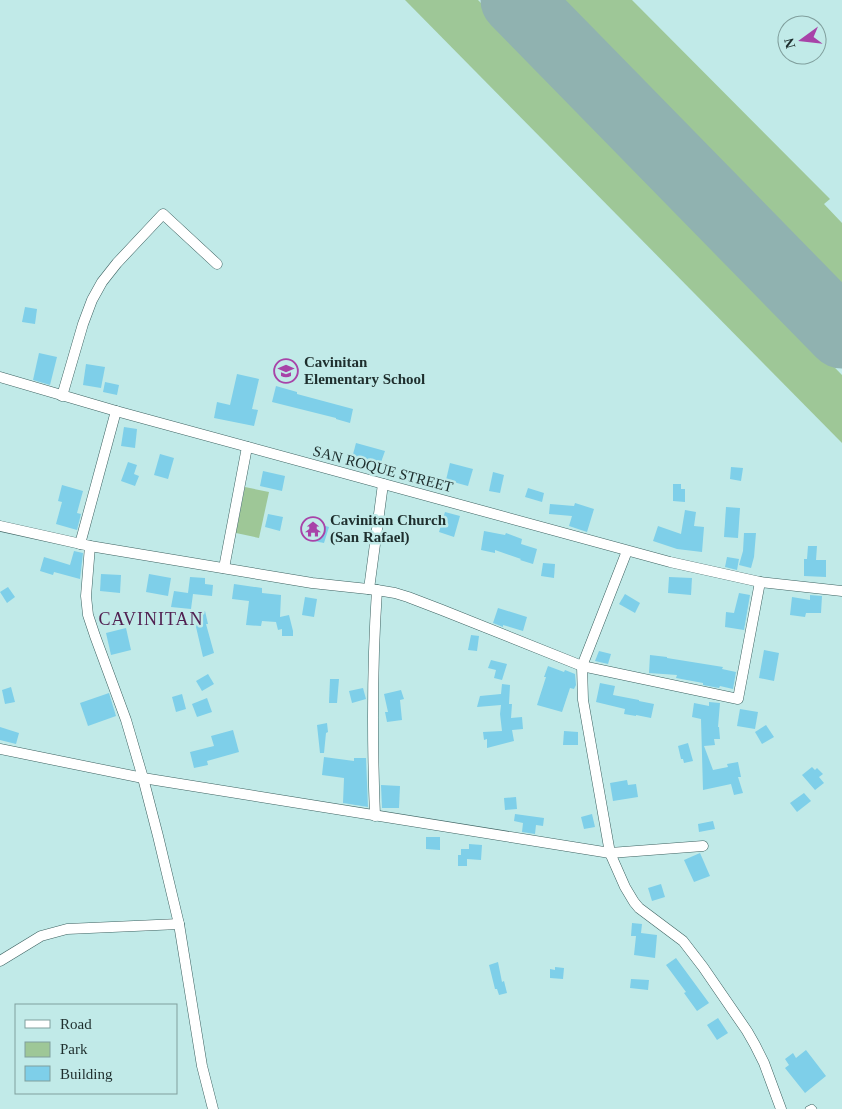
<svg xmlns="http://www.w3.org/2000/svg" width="842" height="1109" font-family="Georgia,serif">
	<rect width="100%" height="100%" fill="#c1eae8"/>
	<g fill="#9ec797">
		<polygon points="405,0 478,0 842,375 842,443"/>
		<polygon points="552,0 632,0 830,199 824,204 842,223 842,293"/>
		<polygon points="245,487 269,492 259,538 236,533"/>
	</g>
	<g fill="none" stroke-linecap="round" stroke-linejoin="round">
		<polyline stroke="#90b2b0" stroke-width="71" points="516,0 842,333"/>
	</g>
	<g fill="#7ecfe9">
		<polygon points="25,307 37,309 35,324 22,322"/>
		<polygon points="39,353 57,357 50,385 33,380"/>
		<polygon points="86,364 105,367 101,388 83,385"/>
		<polygon points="237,374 259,379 252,409 258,410 254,426 214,418 217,402 230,405"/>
		<polygon points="105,382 119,385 117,395 103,392"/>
		<polygon points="276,386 297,392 297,394 353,409 350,423 336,419 336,418 272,402"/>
		<polygon points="124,427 137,429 135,448 121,446"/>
		<polygon points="356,443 385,451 380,465 367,460 367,462 352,458"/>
		<polygon points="160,454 174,458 168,479 154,475"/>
		<polygon points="128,462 137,465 134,474 139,476 135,486 121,481"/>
		<polygon points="450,463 473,469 468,486 446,480"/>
		<polygon points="731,467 743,468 741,481 730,479"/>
		<polygon points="263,471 285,476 282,491 260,486"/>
		<polygon points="493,472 504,475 500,493 489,491"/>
		<polygon points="673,484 681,484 681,489 685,489 685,502 673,501"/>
		<polygon points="62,485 83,491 77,513 81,514 77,530 56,524 62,502 58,501"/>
		<polygon points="528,488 544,493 542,502 525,497"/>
		<polygon points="575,503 594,509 587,532 569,526 572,516 549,514 550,504 574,506"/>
		<polygon points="726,507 740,508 738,538 724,537"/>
		<polygon points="685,510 696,512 694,526 704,527 702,552 677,549 653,541 658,526 681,534"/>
		<polygon points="445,512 460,516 454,537 439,532"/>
		<polygon points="268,514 283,517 280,531 265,527"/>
		<polygon points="319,524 329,527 324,543 314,541"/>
		<polygon points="484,531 505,535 506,533 522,539 521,544 537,549 533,564 520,560 521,559 495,550 495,553 481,550"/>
		<polygon points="744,533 756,533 754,557 751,568 739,565 743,551"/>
		<polygon points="808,546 817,546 816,560 826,560 826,577 804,576 804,559 807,559"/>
		<polygon points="74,551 83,553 80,579 54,572 53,575 40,571 44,557 70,565"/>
		<polygon points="727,557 739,559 737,570 725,567"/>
		<polygon points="543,563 555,564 554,578 541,576"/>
		<polygon points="101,574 121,575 120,593 100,591"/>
		<polygon points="149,574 171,578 168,596 146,592"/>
		<polygon points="190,577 205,578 205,584 213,585 212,596 193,594 191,609 171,607 174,591 188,593"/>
		<polygon points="669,577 692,578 691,595 668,593"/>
		<polygon points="234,584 262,588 262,593 281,595 280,617 289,615 293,631 293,636 282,636 282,629 278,630 276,622 262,621 261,626 246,625 249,601 232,599"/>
		<polygon points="8,587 15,597 7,603 0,592"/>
		<polygon points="739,593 750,595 744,630 725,627 726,612 734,613"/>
		<polygon points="625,594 640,603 635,613 619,604"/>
		<polygon points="810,595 822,596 821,613 806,613 805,617 790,615 792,597 810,600"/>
		<polygon points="305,597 317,599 314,617 302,615"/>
		<polygon points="498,608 527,617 523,631 503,625 503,627 493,623"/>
		<polygon points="205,611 208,624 206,624 214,653 203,657 193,614"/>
		<polygon points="126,628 131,650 111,655 106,633"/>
		<polygon points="471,635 479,636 477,651 468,650"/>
		<polygon points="764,650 779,653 774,681 759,678"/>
		<polygon points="599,651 611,654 608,664 595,661"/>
		<polygon points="650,655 667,657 667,658 723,667 722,669 736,672 733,689 720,686 719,688 703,685 703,683 676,678 677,675 649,673"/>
		<polygon points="491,660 507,664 502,680 494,678 496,670 488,668"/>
		<polygon points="548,666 564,672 565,670 575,674 576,685 574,689 570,688 562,712 537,705 546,677 544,677"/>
		<polygon points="208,674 214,684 202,691 196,681"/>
		<polygon points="330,679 339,679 337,703 329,703"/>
		<polygon points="600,683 615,686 613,695 639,700 639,701 654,704 651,718 636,715 636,716 624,714 625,709 596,702"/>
		<polygon points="502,684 510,685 509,704 512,704 511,718 522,717 523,729 512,730 514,741 487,748 487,739 484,740 483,732 502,731 500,714 501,705 477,707 480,696 501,694"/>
		<polygon points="11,687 15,702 5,704 2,690"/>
		<polygon points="363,688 366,699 352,703 349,691"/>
		<polygon points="401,690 404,699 400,700 402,720 387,722 385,712 388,712 384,694"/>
		<polygon points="109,693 116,716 88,726 80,703"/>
		<polygon points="182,694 186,709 176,712 172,697"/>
		<polygon points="207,698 212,712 197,717 192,704"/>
		<polygon points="709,702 720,703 718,727 719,727 720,739 714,739 715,745 704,746 713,770 728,767 727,764 738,762 741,777 738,777 743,793 734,795 731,784 703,790 701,719 692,717 694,703 709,706"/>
		<polygon points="740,709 758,712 755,729 737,726"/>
		<polygon points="327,723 328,732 326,733 324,753 320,753 317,725"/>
		<polygon points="766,725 774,737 762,744 755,732"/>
		<polygon points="0,727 19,733 16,744 0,740"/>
		<polygon points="233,730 239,752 207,761 208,765 194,768 190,752 214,746 211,736"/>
		<polygon points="564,731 578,732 578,745 563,745"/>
		<polygon points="688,743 693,761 684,763 683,759 681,759 678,746"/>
		<polygon points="324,757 354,761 354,758 366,758 368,807 343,803 344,778 322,775"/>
		<polygon points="812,767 815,770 817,768 823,774 819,777 824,783 815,790 802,775"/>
		<polygon points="627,780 628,785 636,784 638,797 613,801 610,783"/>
		<polygon points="381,785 400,786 399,808 382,808"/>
		<polygon points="804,793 811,801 797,812 790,803"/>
		<polygon points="516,797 517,809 505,810 504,798"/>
		<polygon points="515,814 544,818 543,826 536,825 535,834 522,832 523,823 514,821"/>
		<polygon points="592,814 595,827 584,829 581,817"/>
		<polygon points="713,821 715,829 699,832 698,824"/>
		<polygon points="426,837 440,837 440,850 426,849"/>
		<polygon points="469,844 482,845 481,860 467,859 467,866 458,866 458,855 461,855 461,849 469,849"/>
		<polygon points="700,853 710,876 694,882 684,860"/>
		<polygon points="661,884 665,897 652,901 648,888"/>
		<polygon points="632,923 642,924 641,933 657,935 655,958 634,955 636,936 631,936"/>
		<polygon points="676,958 709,1003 697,1011 684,993 686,992 666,965"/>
		<polygon points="498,962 502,982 504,981 507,993 499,995 497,989 495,989 489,965"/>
		<polygon points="555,967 564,968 563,979 550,978 550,969 555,970"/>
		<polygon points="631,979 649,980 648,990 630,988"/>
		<polygon points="718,1018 728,1033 717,1040 707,1025"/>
		<polygon points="806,1050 826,1076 805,1093 785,1068 789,1065 785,1059 793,1053 796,1058"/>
	</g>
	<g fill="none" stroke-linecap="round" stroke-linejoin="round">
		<g stroke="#3d6261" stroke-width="6">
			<polyline id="service" points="808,1109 812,1107 814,1109"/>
		</g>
		<g stroke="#3d6261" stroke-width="11">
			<g id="minor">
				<polyline points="0,377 116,411 670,562 760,582 842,591"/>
				<polyline points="62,396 83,324 92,300 102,282 117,263 163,214 217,264"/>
				<polyline points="0,526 90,546 312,583 377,590 395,593 408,597 442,610 582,666 738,699 760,582"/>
				<polyline points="80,544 116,411"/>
				<polyline points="90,546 86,596 88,615 95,636 126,720 143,778 158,836 179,924 202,1066 213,1109"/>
				<polyline points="627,551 582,666 583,700 610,853 625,887 634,902 639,908 683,941 703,967 747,1031 755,1045 764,1063 781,1109"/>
				<polyline points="224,568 247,447"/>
				<polyline points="369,589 383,484"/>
				<polyline points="0,749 143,778 610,853 703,846"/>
				<path d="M 375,816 C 372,740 372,665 377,590"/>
				<polyline points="0,961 41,936 67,929 179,924"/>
			</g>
		</g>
		<use href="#service" stroke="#fff" stroke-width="5"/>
		<use href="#minor" stroke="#fff" stroke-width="10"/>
	</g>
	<defs>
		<g id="school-ring" transform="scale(1.25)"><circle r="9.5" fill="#c1eae8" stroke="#a843a8" stroke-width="1.5"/><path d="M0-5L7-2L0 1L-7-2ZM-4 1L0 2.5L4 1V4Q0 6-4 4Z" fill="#a843a8"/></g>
		<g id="temple-ring" transform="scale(1.25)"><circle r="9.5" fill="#c1eae8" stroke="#a843a8" stroke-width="1.5"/><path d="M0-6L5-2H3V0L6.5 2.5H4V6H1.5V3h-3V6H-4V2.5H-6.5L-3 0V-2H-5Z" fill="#a843a8"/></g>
	</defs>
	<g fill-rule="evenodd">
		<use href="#school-ring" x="286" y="371"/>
		<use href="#temple-ring" x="313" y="529"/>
	</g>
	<g text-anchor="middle" stroke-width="5" stroke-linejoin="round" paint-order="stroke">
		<g font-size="15" font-weight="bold" fill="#1e2e2d" stroke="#c1eae8" text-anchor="start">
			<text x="304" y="367">Cavinitan<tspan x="304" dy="17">Elementary School</tspan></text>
			<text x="330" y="525">Cavinitan Church<tspan x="330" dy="17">(San Rafael)</tspan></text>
		</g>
		<g font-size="15" fill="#1e2e2d" stroke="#c1eae8">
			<text transform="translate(383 469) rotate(15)" y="5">SAN ROQUE STREET</text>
		</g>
		<g font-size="18" letter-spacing="1" fill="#512051" stroke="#c1eae8">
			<text x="151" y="625">CAVINITAN</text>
		</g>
	</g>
	<rect x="15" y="1004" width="162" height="90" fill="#c1eae8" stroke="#809f9d"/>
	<rect x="25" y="1020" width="25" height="8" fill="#ffffff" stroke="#809f9d"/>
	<text x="60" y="1029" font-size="15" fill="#1e2e2d">Road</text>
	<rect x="25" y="1042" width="25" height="15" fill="#9ec797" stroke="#809f9d"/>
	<text x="60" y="1054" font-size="15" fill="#1e2e2d">Park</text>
	<rect x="25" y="1066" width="25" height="15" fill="#7ecfe9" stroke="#809f9d"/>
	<text x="60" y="1079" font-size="15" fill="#1e2e2d">Building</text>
	<g transform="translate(802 40) rotate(255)"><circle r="24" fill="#c1eae8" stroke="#809f9d"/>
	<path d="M0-4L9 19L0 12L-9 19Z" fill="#a843a8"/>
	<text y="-8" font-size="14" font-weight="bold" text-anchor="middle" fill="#1e2e2d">N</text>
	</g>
</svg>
